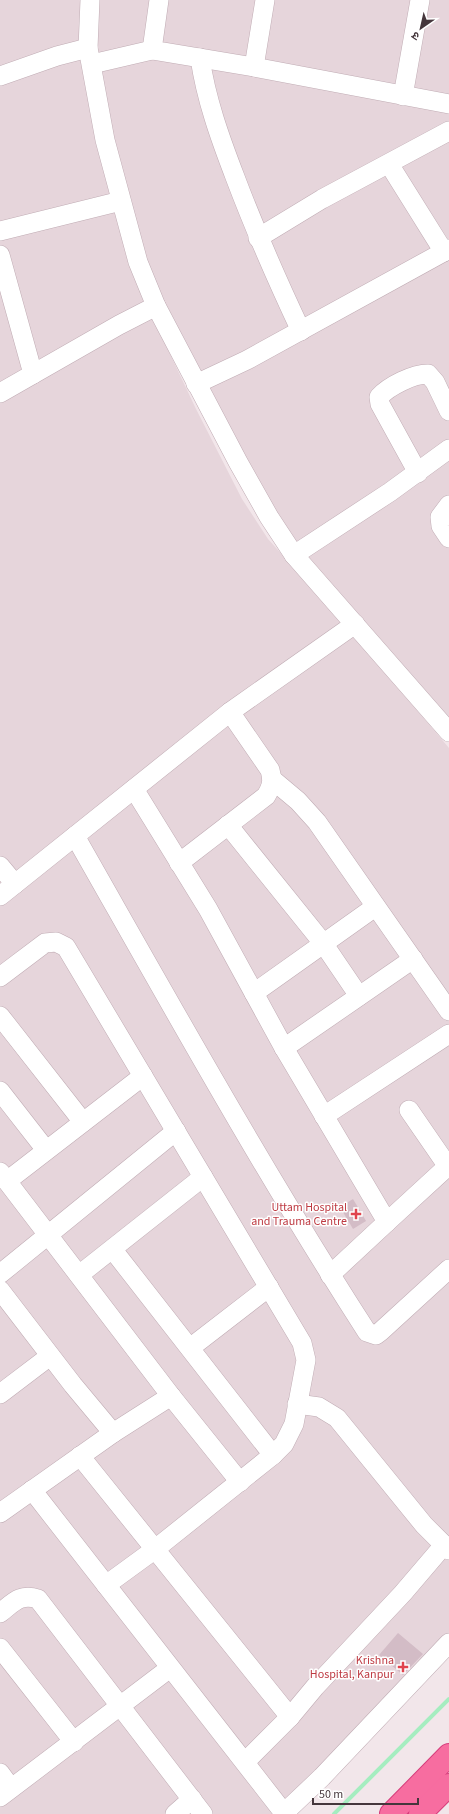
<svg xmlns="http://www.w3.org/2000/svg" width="449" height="1814" font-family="'Source Sans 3','Noto Sans Devanagari',sans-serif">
	<rect width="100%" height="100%" fill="#f2e6ea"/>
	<g fill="#e6d5db">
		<polygon points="0,0 82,0 79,53 92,116 153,318 196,409 242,499 268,539 323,600 449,748 449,1636 274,1814 0,1814"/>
		<polygon points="96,0 449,0 449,727 299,554 231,444 149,270 105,117 94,53"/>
	</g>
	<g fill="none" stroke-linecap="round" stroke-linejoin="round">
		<polyline stroke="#a5edc0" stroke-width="4" points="334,1814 449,1699"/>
	</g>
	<g fill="#d3bcc6">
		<polygon points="353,1199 366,1221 353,1229 340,1207"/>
		<polygon points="398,1633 423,1654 403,1675 379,1655"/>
	</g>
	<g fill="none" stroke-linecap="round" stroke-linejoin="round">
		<g stroke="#c0acb4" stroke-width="20">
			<g id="minor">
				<polyline points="90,0 88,48 105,140 138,262 156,306 238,462 269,517 294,555 449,732"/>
				<polyline points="159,0 152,50 254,67 449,104"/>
				<path d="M 200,58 C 206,99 220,138 235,177 C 255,230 277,280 301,331"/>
				<polyline points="92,64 152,50"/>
				<polyline points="254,67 265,0"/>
				<polyline points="0,76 57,56 88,48"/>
				<polyline points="403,96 420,0"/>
				<polyline points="389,164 444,252"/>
				<polyline points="0,231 121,201"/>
				<polyline points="258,238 322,199 449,131"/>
				<polyline points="0,255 33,374"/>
				<polyline points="196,384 247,360 449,249"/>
				<polyline points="0,393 119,325 156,306"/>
				<path d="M 418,473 L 380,404 L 379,397 C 389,386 413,374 428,374 L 435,382 L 449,411"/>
				<polyline points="449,505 440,517 441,526 449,538"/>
				<polyline points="294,555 390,492 449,449"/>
				<polyline points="273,780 298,801 317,822 449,1011"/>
				<polyline points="134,789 208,909 284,1048 387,1222 448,1166"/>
				<polyline points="228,825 323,943 359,996"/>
				<path d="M 75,836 C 170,1003 263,1171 367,1332 L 376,1335 L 380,1332 L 449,1269"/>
				<path d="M 179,863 L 266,796 C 272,786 273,781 270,770 L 230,712"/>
				<polyline points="0,866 15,884"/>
				<polyline points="0,896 230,712 355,624"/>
				<polyline points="0,977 45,943 56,942 66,947 302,1343 306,1360 294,1424 284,1444 273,1455"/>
				<polyline points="254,993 375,907"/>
				<polyline points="0,1016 83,1122"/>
				<polyline points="284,1048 413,959"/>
				<polyline points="0,1091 46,1150"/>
				<polyline points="409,1110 449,1168"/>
				<polyline points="324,1116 449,1034"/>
				<polyline points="0,1172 171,1396 240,1482"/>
				<polyline points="7,1181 143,1076"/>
				<polyline points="0,1274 176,1131"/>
				<polyline points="79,1275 203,1177"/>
				<polyline points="330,1275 387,1222"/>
				<polyline points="0,1290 73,1385 113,1433"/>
				<polyline points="190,1348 269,1287"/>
				<polyline points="0,1394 50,1356"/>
				<polyline points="297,1404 319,1407 337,1418 424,1525 449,1550"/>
				<polyline points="80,1456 290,1717"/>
				<polyline points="32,1490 284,1813"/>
				<polyline points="0,1513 113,1433 171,1396"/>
				<polyline points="106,1585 154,1550 273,1455 113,1250"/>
				<path d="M 0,1613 C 13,1603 20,1593 38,1599 L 203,1814"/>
				<polyline points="0,1648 74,1742"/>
				<polyline points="245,1762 290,1717 315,1687 403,1593 444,1545"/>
				<polyline points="0,1773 11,1788"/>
				<polyline points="0,1797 170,1668"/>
				<polyline points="175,1814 192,1799"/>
				<polyline points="283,1814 322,1777 449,1643"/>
			</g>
		</g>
		<g stroke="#d63d7b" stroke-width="24">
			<g id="highway">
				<polyline points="391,1814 449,1755"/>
				<polyline points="420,1814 449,1785"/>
			</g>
		</g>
		<use href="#minor" stroke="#fff" stroke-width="19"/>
		<use href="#highway" stroke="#f76da0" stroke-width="22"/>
	</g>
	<g fill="#e0444e" stroke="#fff" stroke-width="1.5">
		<path d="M354 1208h4v4h4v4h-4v4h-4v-4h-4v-4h4z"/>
		<path d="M401 1661h4v4h4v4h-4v4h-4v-4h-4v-4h4z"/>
	</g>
	<g text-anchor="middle" stroke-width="3" stroke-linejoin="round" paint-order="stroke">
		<g font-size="12" fill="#be3a42" stroke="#fff" text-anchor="end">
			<text x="347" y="1211">Uttam Hospital<tspan x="347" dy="14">and Trauma Centre</tspan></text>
			<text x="394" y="1664">Krishna<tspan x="394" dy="14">Hospital, Kanpur</tspan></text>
		</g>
	</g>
	<g transform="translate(421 28) rotate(214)" stroke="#ffffff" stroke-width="3" paint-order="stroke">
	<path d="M0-3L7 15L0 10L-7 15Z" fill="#45363c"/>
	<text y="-6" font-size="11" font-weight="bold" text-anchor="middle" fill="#45363c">उ</text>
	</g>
	<path d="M313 1798v6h105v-6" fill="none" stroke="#45363c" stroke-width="2"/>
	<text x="319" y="1798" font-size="12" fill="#45363c" stroke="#ffffff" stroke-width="3" paint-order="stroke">50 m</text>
</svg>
